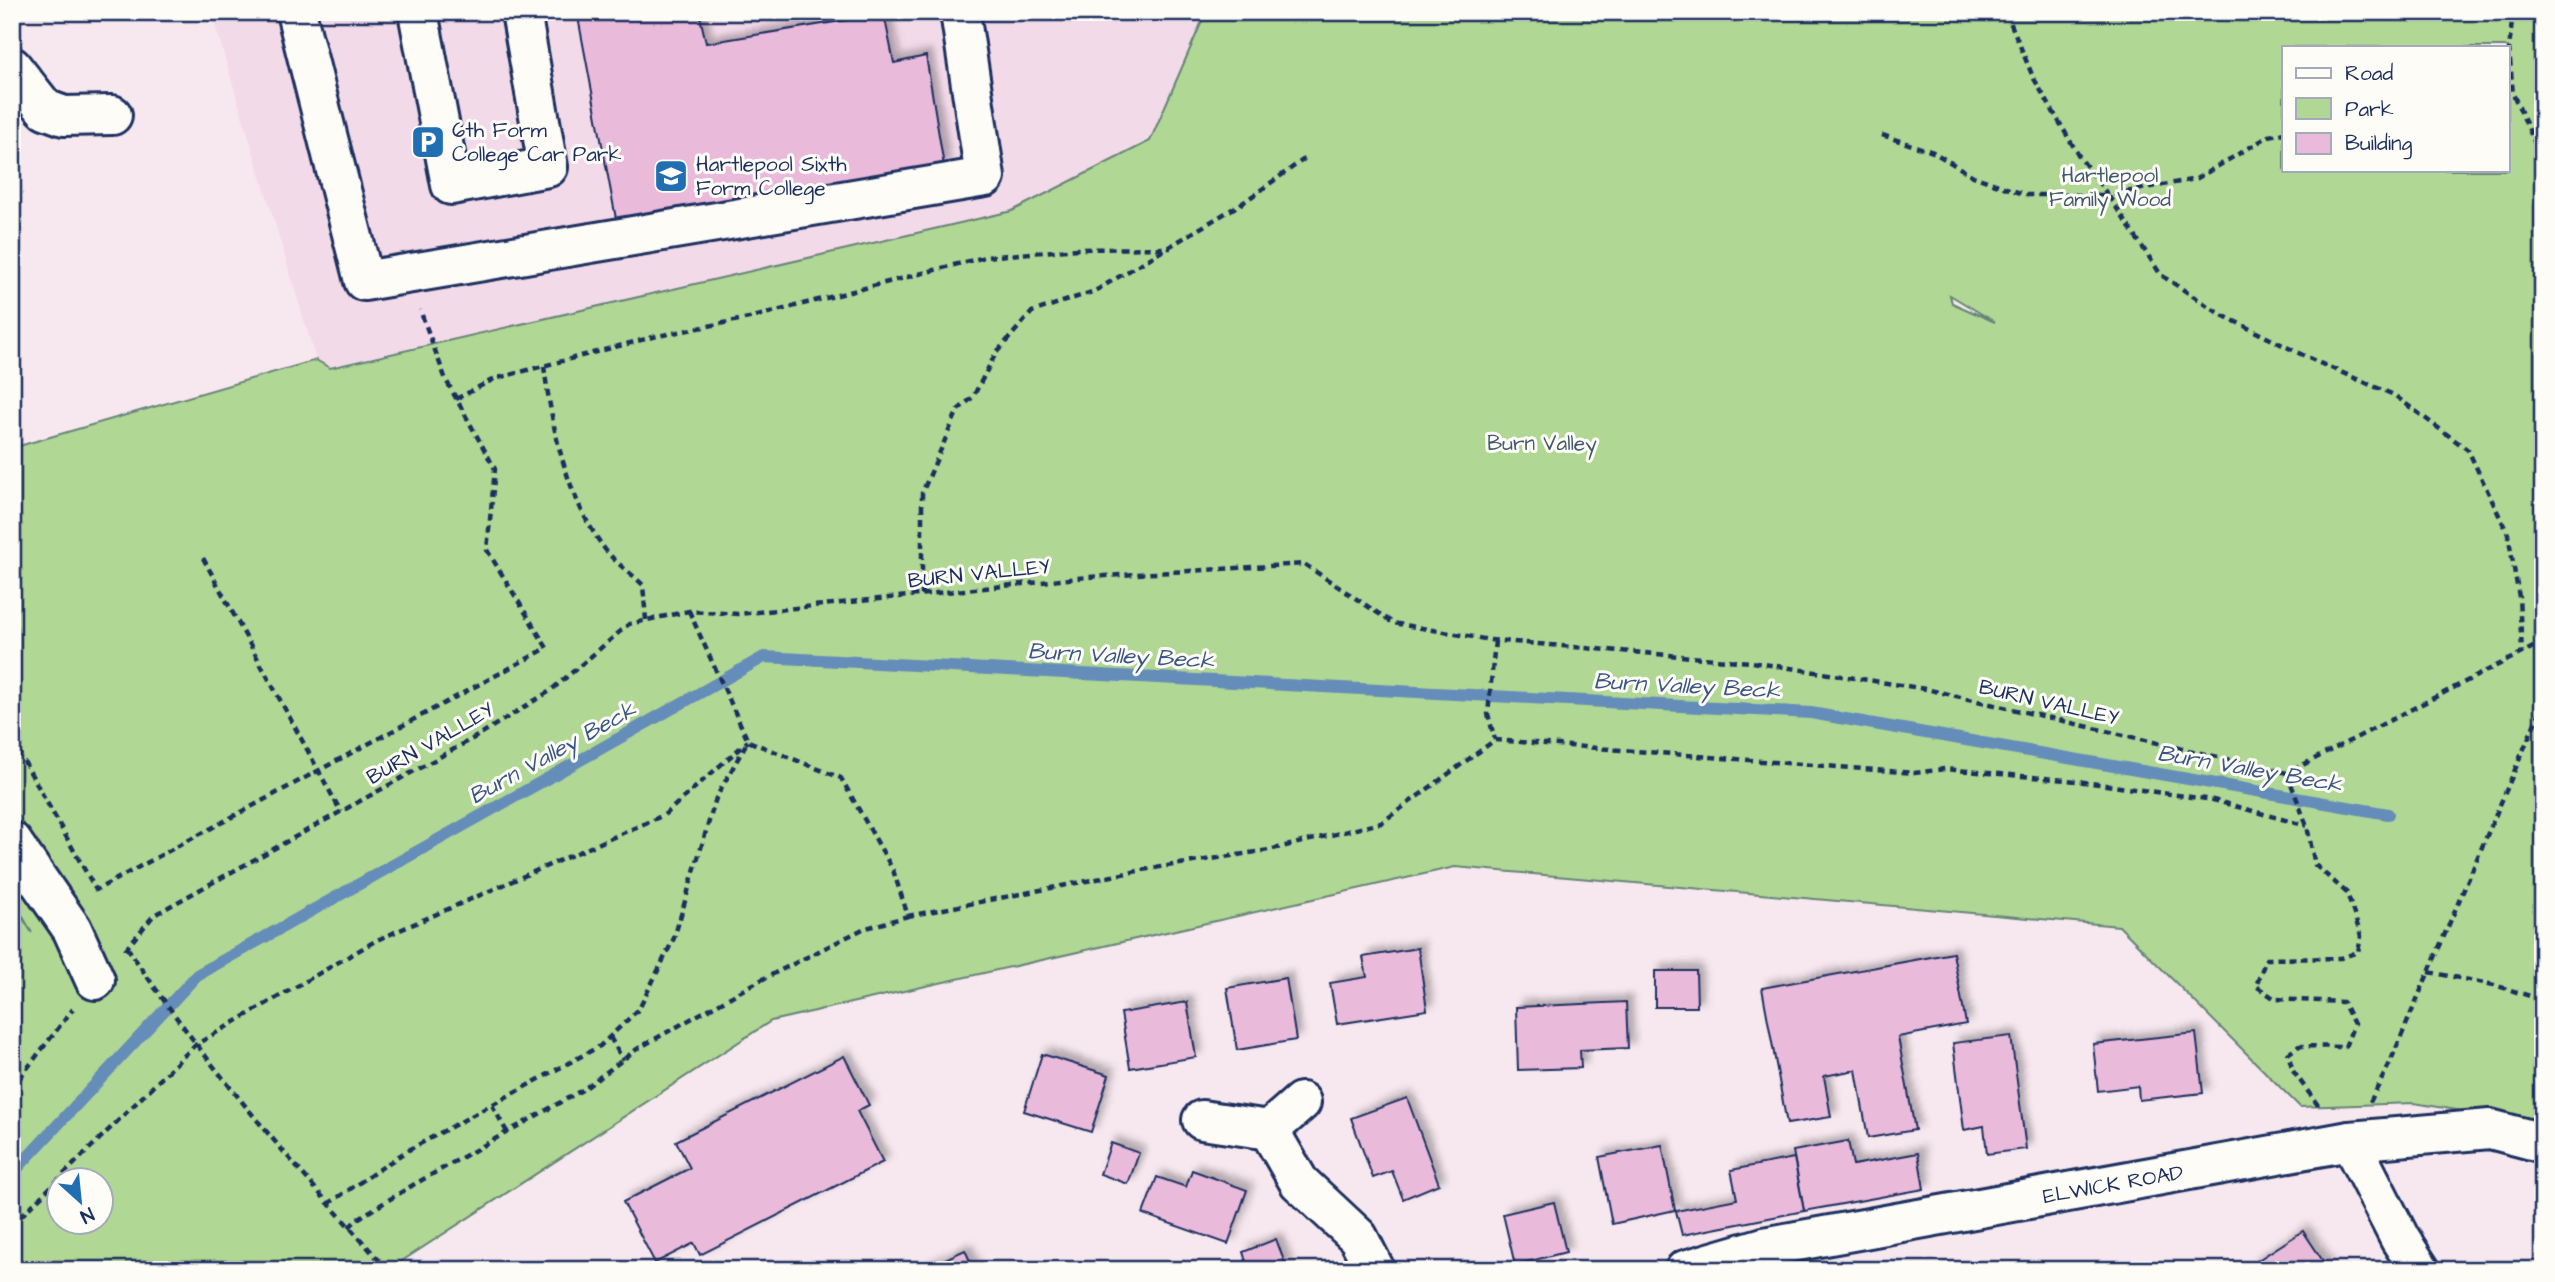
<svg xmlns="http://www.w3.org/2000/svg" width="2555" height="1282" font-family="'Architects Daughter',sans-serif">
	<defs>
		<filter id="shadow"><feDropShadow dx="6" dy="-6" stdDeviation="3.5" flood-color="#0004"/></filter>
	</defs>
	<rect width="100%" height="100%" fill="#f7e8ef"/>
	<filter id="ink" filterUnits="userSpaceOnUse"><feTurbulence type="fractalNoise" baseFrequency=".0143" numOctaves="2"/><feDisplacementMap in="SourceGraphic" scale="14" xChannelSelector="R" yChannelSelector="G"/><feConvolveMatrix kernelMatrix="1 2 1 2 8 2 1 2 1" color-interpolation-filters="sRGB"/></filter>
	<g filter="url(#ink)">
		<polygon fill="#f3dae9" points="211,12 1206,12 1150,141 1012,211 330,368 316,360"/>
		<path fill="#b0d793" stroke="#668378" stroke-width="2" fill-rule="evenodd" d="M 1206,12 L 2543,12 L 2543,1124 L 2414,1103 L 2300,1107 L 2119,926 L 1455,867 L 771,1021 L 388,1270 L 12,1270 L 12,901 L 32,933 L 12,897 L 12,448 L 316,360 L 330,368 L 1012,211 L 1150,141 ZM 2284,47 L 2508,47 L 2508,170 L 2284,170 ZM 1950,295 L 1995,322 L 1952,303 ZM 60,1180 L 102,1180 L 102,1222 L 60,1222 Z"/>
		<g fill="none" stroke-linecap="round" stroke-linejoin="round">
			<polyline stroke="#658db9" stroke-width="12" points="12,1174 197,975 764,657 1811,713 2388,814"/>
		</g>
		<g fill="#eabadb" stroke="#1b2f5e" stroke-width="2" filter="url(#shadow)">
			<polygon points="577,12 699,12 706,43 884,14 894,63 926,56 944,166 617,224"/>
			<polygon points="1418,948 1427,1010 1337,1024 1330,983 1367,977 1363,957"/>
			<polygon points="1953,953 1966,1024 1898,1037 1915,1130 1868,1138 1856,1070 1824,1076 1831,1117 1787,1124 1762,988"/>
			<polygon points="1655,971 1696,971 1697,1007 1655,1007"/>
			<polygon points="1286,978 1296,1040 1237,1050 1227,988"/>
			<polygon points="1187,1002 1196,1057 1130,1068 1121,1013"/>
			<polygon points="1626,1002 1628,1048 1580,1050 1581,1068 1518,1070 1516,1007"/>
			<polygon points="2196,1033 2203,1093 2139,1100 2138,1086 2098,1091 2093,1044"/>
			<polygon points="2011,1036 2026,1149 1987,1154 1984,1126 1964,1130 1953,1043"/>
			<polygon points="1042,1054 1109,1075 1091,1132 1024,1111"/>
			<polygon points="844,1056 869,1105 857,1111 883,1162 700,1255 694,1243 655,1263 623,1202 690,1168 676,1141"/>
			<polygon points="1407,1098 1439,1184 1403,1199 1392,1171 1373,1178 1351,1118"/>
			<polygon points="1848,1141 1853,1165 1918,1153 1924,1189 1804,1211 1793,1151"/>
			<polygon points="1111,1143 1139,1153 1128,1184 1100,1174"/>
			<polygon points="1662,1145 1675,1210 1612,1224 1599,1157"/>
			<polygon points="1794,1158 1804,1211 1682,1235 1676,1211 1737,1199 1731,1170"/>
			<polygon points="1192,1170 1247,1190 1228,1244 1143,1214 1157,1177 1186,1187"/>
			<polygon points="1554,1202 1566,1252 1515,1265 1503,1214"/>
			<polygon points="2303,1231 2329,1270 2255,1270 2252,1264"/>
			<polygon points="1276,1239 1287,1269 1249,1270 1243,1252"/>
			<polygon points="965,1250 974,1270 921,1270"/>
		</g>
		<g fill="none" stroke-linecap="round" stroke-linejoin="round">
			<g stroke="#1b2f5e" stroke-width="44">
				<g id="minor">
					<polyline points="296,12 364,281 985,177 960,12"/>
					<polyline points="418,12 451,185 548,167 521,12"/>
					<polyline points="12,67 45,109 64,116 112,115"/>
					<polyline points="12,842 72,929 95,980"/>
					<polyline points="1202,1120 1269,1130 1299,1182 1358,1237 1375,1270"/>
					<polyline points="1269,1130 1301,1102"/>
					<polyline points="2350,1141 2400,1239 2420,1270"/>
					<polyline points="1685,1270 1764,1247 2350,1141 2490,1129 2543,1143"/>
				</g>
			</g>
			<g stroke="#1b2f5e" stroke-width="4.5" stroke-dasharray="7 5" stroke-linecap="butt">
				<polyline points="2006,12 2033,77 2079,156 2108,195 2196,179 2269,136 2284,133"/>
				<polyline points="2513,12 2509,49 2513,94 2543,161"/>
				<polyline points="1882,135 1933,152 1973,176 2026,195 2108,195 2161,275 2220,314 2315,361 2394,395 2468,450 2508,534 2519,597 2522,652"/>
				<path d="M 544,366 C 552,428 566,496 604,548 C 614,562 631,573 643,585 L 646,620"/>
				<polyline points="456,399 494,379 653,337 749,318 985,257 1077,249 1171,248"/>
				<polyline points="203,558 341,812"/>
				<polyline points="922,595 922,493 958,410 973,397 996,353 1032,312 1095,291 1244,202 1307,157"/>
				<polyline points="689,611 748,741 841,778 893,870 908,916 1148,869 1269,850 1381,823 1495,740 1914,773 1945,769 2077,781 2213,800 2307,826"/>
				<polyline points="1495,641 1488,714 1495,740"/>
				<polyline points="12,740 96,890 547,648 487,550 495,469 446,380 420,310"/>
				<polyline points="2287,773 2307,826 2315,865 2347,893 2361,936 2358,952 2341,958 2266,959 2256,986 2275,999 2343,1002 2354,1024 2345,1047 2299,1046 2288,1054 2293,1071 2320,1108"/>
				<path d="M 127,947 C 204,1063 295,1167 388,1270"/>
				<polyline points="125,950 154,915 474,738 550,691 629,624 689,611 738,614 1088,577 1304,564 1393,623 1490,640 1751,662 1926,689 2287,773 2543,642"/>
				<polyline points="2429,972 2494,985 2543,1000"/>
				<polyline points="610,1037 623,1060"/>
				<polyline points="12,1088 73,1009"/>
				<polyline points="2370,1102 2389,1065 2543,704"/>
				<polyline points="492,1105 507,1132"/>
				<polyline points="328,1204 405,1152 600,1046 639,1009 674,938 716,798 746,744"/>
				<polyline points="12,1225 195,1045 377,940 664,815 748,741"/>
				<polyline points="349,1227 359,1218 413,1185 584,1089 637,1049 759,981 863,929 908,916"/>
			</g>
			<use href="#minor" stroke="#fdfcf7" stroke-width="38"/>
		</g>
	</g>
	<defs>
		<g id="parking-square" transform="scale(1.75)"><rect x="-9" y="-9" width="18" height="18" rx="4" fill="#1f6fb2" stroke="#fdfcf7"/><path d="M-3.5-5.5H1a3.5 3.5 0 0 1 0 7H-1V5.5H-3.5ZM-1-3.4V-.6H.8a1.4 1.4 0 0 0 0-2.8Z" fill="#fff"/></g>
		<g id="school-square" transform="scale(1.75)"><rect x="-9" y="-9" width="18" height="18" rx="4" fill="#1f6fb2" stroke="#fdfcf7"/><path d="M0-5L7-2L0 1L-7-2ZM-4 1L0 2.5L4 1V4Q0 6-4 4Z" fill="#fff"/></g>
	</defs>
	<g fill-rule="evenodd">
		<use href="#parking-square" x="428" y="142"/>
		<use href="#school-square" x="671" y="176"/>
	</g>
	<g text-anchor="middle" stroke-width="6" stroke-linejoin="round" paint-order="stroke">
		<g font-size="21" fill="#1b2f5e" stroke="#fdfcf7" text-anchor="start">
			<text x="452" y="137">6th Form<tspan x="452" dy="24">College Car Park</tspan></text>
			<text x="696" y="171">Hartlepool Sixth<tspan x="696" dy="24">Form College</tspan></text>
		</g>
		<g font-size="21" fill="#40596b" stroke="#fdfcf7">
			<text x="2110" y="182">Hartlepool<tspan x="2110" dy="24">Family Wood</tspan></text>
			<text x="1542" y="450">Burn Valley</text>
		</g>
		<g font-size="21" fill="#1b2f5e" stroke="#fdfcf7">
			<text transform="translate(979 573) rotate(-6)" y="7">BURN VALLEY</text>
			<text transform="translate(2049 702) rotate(13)" y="7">BURN VALLEY</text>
			<text transform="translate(430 743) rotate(-30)" y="7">BURN VALLEY</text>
			<text transform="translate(2113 1184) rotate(-10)" y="7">ELWICK ROAD</text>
		</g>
		<g font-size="23" font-style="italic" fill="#3a5684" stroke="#fdfcf7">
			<text transform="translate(1121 655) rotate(3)" y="8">Burn Valley Beck</text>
			<text transform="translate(1687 685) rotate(3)" y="8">Burn Valley Beck</text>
			<text transform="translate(552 752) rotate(-29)" y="8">Burn Valley Beck</text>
			<text transform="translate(2250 768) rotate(10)" y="8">Burn Valley Beck</text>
		</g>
	</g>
	<rect width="2555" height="1282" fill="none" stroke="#fdfcf7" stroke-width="42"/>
	<rect x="21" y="21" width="2513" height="1240" fill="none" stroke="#1b2f5e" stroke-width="2.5" filter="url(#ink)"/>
	<rect x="2282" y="46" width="228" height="126" fill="#fdfcf7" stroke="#a3aaba" stroke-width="2"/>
	<rect x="2296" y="68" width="35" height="10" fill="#fdfcf7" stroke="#a3aaba" stroke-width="2"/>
	<text x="2345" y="80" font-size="21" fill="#1b2f5e">Road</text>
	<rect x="2296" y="98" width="35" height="21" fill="#b0d793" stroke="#a3aaba" stroke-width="2"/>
	<text x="2345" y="116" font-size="21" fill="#1b2f5e">Park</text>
	<rect x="2296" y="133" width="35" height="21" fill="#eabadb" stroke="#a3aaba" stroke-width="2"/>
	<text x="2345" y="150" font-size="21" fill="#1b2f5e">Building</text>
	<g transform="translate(80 1201) rotate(153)"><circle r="33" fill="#fdfcf7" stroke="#a3aaba" stroke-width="2"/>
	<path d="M0-5L12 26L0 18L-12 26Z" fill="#1f6fb2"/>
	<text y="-10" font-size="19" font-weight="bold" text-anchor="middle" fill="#1b2f5e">N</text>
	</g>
</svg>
